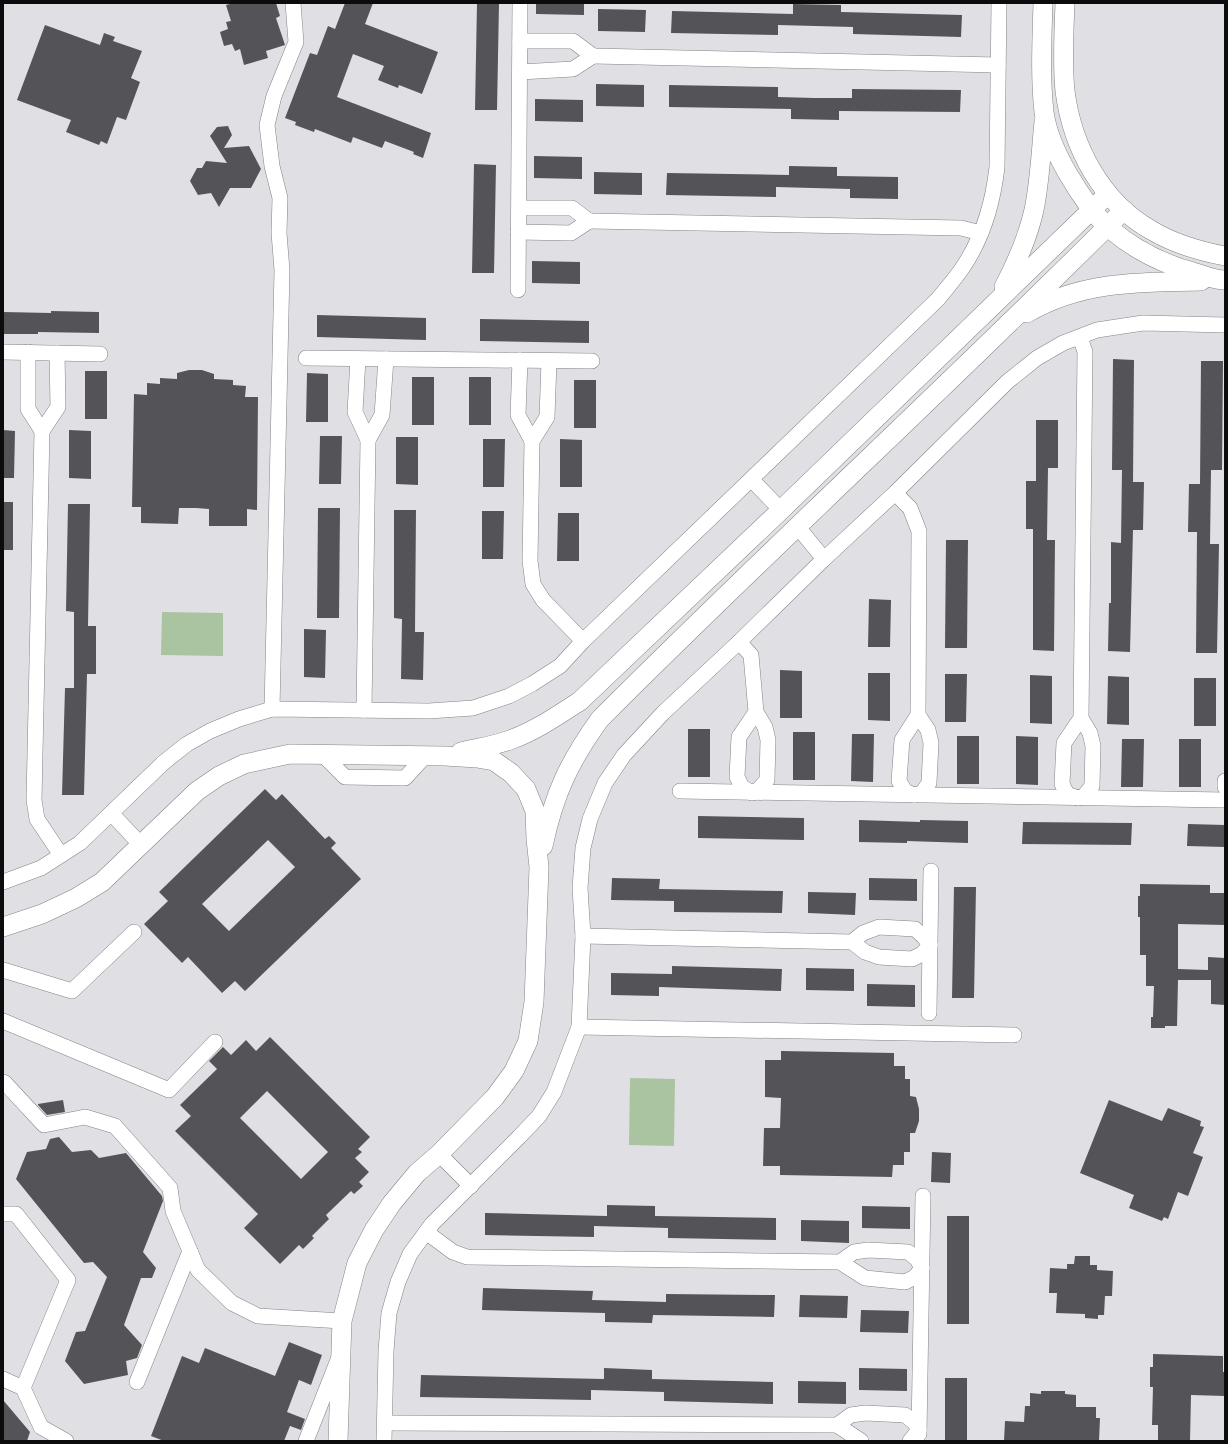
<svg xmlns="http://www.w3.org/2000/svg" width="1228" height="1444" font-family="Ubuntu,sans-serif">
	<rect width="100%" height="100%" fill="#e0e0e4"/>
	<g fill="#aac3a0">
		<polygon points="162,612 223,613 223,656 161,655"/>
		<polygon points="630,1078 675,1079 674,1146 629,1145"/>
	</g>
	<g fill="#545458" fill-rule="evenodd">
		<polygon points="234,3 276,3 280,16 276,18 285,45 266,51 268,58 244,65 240,49 235,51 232,44 224,46 220,32 228,29 226,22 231,21 226,5"/>
		<polygon points="345,3 373,3 365,24 438,52 422,94 399,85 398,88 378,80 384,66 353,54 337,97 431,133 423,158 413,154 414,152 385,141 382,148 353,137 351,143 315,129 314,132 295,125 296,122 285,118 310,53 317,55 328,26 335,29"/>
		<polygon points="477,3 499,3 497,110 475,110"/>
		<polygon points="536,3 584,3 584,15 536,14"/>
		<polygon points="793,4 841,5 841,12 962,15 961,37 853,34 853,27 778,25 778,35 671,33 672,11 793,14"/>
		<polygon points="598,9 646,10 645,32 598,31"/>
		<polygon points="45,25 100,45 104,33 115,37 113,41 142,51 131,78 140,82 126,120 117,117 107,144 101,141 99,145 66,132 71,120 17,100"/>
		<polygon points="596,84 644,85 644,107 596,106"/>
		<polygon points="669,85 778,87 778,97 815,98 852,98 852,89 961,90 960,112 839,111 839,120 791,119 791,109 669,107"/>
		<polygon points="535,99 583,100 583,122 535,121"/>
		<polygon points="228,126 232,135 224,148 249,146 261,169 251,188 230,188 219,207 211,193 198,195 190,181 197,168 202,168 206,161 227,163 210,136 217,127"/>
		<polygon points="534,156 582,157 582,179 534,178"/>
		<polygon points="474,164 496,165 494,273 472,273"/>
		<polygon points="789,166 837,167 837,176 898,177 898,199 850,198 850,189 776,187 776,197 666,195 667,173 789,175"/>
		<polygon points="594,172 642,173 642,195 594,194"/>
		<polygon points="532,261 580,262 580,284 532,283"/>
		<polygon points="51,311 99,312 99,333 38,332 38,334 3,334 3,312 51,313"/>
		<polygon points="317,315 426,318 426,340 317,337"/>
		<polygon points="480,319 589,321 589,343 480,341"/>
		<polygon points="1113,359 1134,360 1133,482 1144,482 1143,530 1133,530 1130,652 1108,651 1109,603 1111,603 1111,542 1121,543 1122,470 1112,470"/>
		<polygon points="1201,361 1223,361 1222,470 1211,470 1210,544 1219,544 1217,653 1196,653 1197,532 1188,532 1189,484 1200,484"/>
		<polygon points="189,370 202,370 214,374 214,379 233,380 233,385 246,386 245,397 258,397 257,510 247,509 247,526 209,526 209,509 196,508 179,508 178,524 141,523 141,507 132,507 134,394 147,395 147,383 160,384 160,378 177,379 177,373"/>
		<rect x="85" y="371" width="22" height="48"/>
		<polygon points="307,373 328,374 328,422 306,422"/>
		<rect x="412" y="377" width="22" height="48"/>
		<rect x="469" y="377" width="22" height="48"/>
		<rect x="574" y="380" width="22" height="48"/>
		<polygon points="1036,420 1058,420 1058,468 1048,468 1047,540 1055,540 1054,651 1033,650 1033,529 1026,529 1026,481 1036,481"/>
		<polygon points="3,430 15,431 14,478 3,478"/>
		<polygon points="69,430 91,431 91,479 69,478"/>
		<polygon points="320,436 342,436 341,484 319,484"/>
		<polygon points="396,437 418,437 418,485 396,484"/>
		<polygon points="483,439 505,439 504,487 483,487"/>
		<polygon points="560,439 582,440 582,487 560,487"/>
		<rect x="3" y="502" width="10" height="48"/>
		<polygon points="68,504 90,504 88,626 96,626 96,674 87,674 84,795 62,795 65,688 74,688 74,612 66,611"/>
		<polygon points="318,508 340,508 339,618 317,618"/>
		<polygon points="394,510 416,510 415,632 424,632 423,680 401,679 402,619 394,618"/>
		<polygon points="482,511 504,511 503,559 482,559"/>
		<polygon points="558,513 579,513 579,561 557,561"/>
		<polygon points="946,540 968,540 967,648 945,648"/>
		<polygon points="869,599 891,600 890,647 868,647"/>
		<polygon points="304,629 326,630 325,678 304,677"/>
		<polygon points="780,670 802,671 802,718 780,718"/>
		<polygon points="868,673 890,673 890,721 868,720"/>
		<polygon points="945,674 967,674 966,722 945,722"/>
		<polygon points="1030,675 1052,676 1052,724 1030,723"/>
		<polygon points="1108,676 1129,677 1129,725 1107,724"/>
		<rect x="1194" y="678" width="22" height="48"/>
		<rect x="688" y="729" width="22" height="48"/>
		<rect x="793" y="732" width="22" height="48"/>
		<polygon points="852,734 874,734 873,782 851,781"/>
		<rect x="957" y="736" width="22" height="48"/>
		<polygon points="1016,736 1038,737 1038,785 1016,784"/>
		<polygon points="1122,739 1144,739 1143,787 1121,787"/>
		<rect x="1179" y="739" width="22" height="48"/>
		<path d="M 265,789 L 276,800 L 282,794 L 325,839 L 329,836 L 336,843 L 331,848 L 361,879 L 245,991 L 235,981 L 222,993 L 188,957 L 182,963 L 144,924 L 168,901 L 159,892 ZM 268,840 L 295,867 L 229,931 L 202,904 Z"/>
		<polygon points="698,816 804,818 804,840 698,838"/>
		<polygon points="859,820 920,822 920,820 968,821 968,843 907,841 907,843 859,842"/>
		<polygon points="1023,822 1132,823 1131,845 1022,844"/>
		<polygon points="1188,824 1225,825 1225,847 1187,846"/>
		<polygon points="612,878 660,879 659,889 783,891 782,913 674,912 674,901 611,900"/>
		<polygon points="869,878 917,879 917,901 869,900"/>
		<polygon points="1140,884 1210,885 1210,893 1225,893 1225,925 1178,924 1178,969 1208,970 1208,957 1225,958 1225,1005 1211,1004 1211,980 1178,980 1177,1026 1165,1026 1165,1028 1151,1028 1151,1017 1153,1017 1154,986 1146,986 1146,955 1140,955 1140,917 1138,917 1138,896 1140,896"/>
		<polygon points="954,887 976,887 974,998 952,998"/>
		<polygon points="808,892 856,893 855,915 808,913"/>
		<polygon points="672,966 782,969 781,991 659,987 659,996 611,995 611,973 672,974"/>
		<polygon points="806,968 854,969 854,991 806,990"/>
		<polygon points="867,984 915,985 915,1007 867,1006"/>
		<path d="M 270,1037 L 370,1137 L 358,1149 L 362,1152 L 355,1158 L 369,1172 L 359,1182 L 363,1186 L 354,1194 L 351,1191 L 326,1215 L 329,1219 L 312,1236 L 314,1238 L 303,1249 L 299,1245 L 280,1264 L 244,1228 L 258,1214 L 175,1131 L 191,1116 L 180,1105 L 217,1069 L 209,1061 L 223,1047 L 231,1055 L 246,1040 L 256,1051 ZM 267,1091 L 328,1152 L 301,1179 L 240,1118 Z"/>
		<polygon points="781,1051 894,1053 894,1066 905,1066 905,1079 910,1079 910,1096 916,1097 919,1109 919,1121 915,1133 910,1133 910,1152 904,1152 904,1165 893,1165 892,1177 780,1175 780,1166 763,1166 764,1128 780,1128 781,1098 765,1097 765,1060 781,1060"/>
		<polygon points="63,1100 65,1112 47,1115 38,1105 38,1104"/>
		<polygon points="1109,1100 1162,1121 1168,1108 1201,1121 1200,1126 1204,1127 1193,1153 1203,1157 1188,1196 1178,1192 1168,1219 1164,1217 1162,1221 1129,1208 1134,1195 1080,1173"/>
		<polygon points="59,1137 72,1152 91,1150 99,1158 126,1153 162,1196 163,1201 143,1252 156,1268 152,1278 141,1278 124,1325 142,1345 137,1358 126,1361 128,1375 84,1384 65,1361 76,1332 85,1331 107,1277 93,1262 84,1263 16,1179 27,1152 46,1149 50,1139"/>
		<polygon points="932,1152 951,1153 950,1183 931,1182"/>
		<polygon points="607,1205 655,1206 655,1216 776,1218 776,1240 668,1238 668,1228 594,1226 594,1237 485,1235 485,1213 607,1216"/>
		<polygon points="862,1206 910,1207 910,1229 862,1228"/>
		<rect x="947" y="1216" width="22" height="108"/>
		<polygon points="801,1220 849,1221 849,1243 801,1241"/>
		<polygon points="1075,1256 1090,1256 1090,1265 1097,1265 1097,1270 1113,1271 1112,1296 1105,1296 1104,1315 1098,1315 1098,1319 1085,1318 1085,1314 1056,1313 1057,1293 1049,1293 1050,1268 1067,1269 1067,1264 1074,1264"/>
		<polygon points="483,1288 593,1291 592,1300 666,1302 666,1294 775,1295 774,1317 653,1315 652,1323 605,1322 605,1313 482,1310"/>
		<polygon points="800,1295 848,1296 847,1318 799,1317"/>
		<polygon points="861,1310 909,1311 908,1333 860,1332"/>
		<polygon points="289,1342 322,1355 311,1385 299,1380 287,1412 305,1419 301,1430 290,1426 284,1441 164,1441 151,1436 182,1356 199,1363 205,1348 275,1376"/>
		<polygon points="1153,1354 1223,1356 1223,1372 1225,1372 1225,1396 1191,1395 1190,1441 1158,1441 1158,1425 1152,1425 1153,1387 1150,1387 1150,1367 1153,1367"/>
		<polygon points="604,1368 652,1370 652,1379 773,1382 773,1404 664,1401 664,1392 591,1390 591,1400 420,1397 421,1375 604,1379"/>
		<polygon points="859,1368 907,1369 907,1391 859,1390"/>
		<rect x="945" y="1378" width="22" height="63"/>
		<polygon points="798,1381 846,1382 846,1404 798,1403"/>
		<polygon points="1041,1391 1065,1391 1065,1394 1076,1395 1076,1407 1096,1407 1096,1418 1100,1418 1099,1441 1004,1441 1005,1421 1024,1422 1025,1406 1030,1406 1030,1393 1041,1394"/>
		<polygon points="3,1400 30,1432 27,1441 3,1441"/>
	</g>
	<g fill="none" stroke-linecap="round" stroke-linejoin="round">
		<g stroke="#838387" stroke-width="16">
			<g id="minor">
				<polyline points="593,56 998,65"/>
				<polyline points="520,72 573,69 593,56 573,41 520,41"/>
				<polyline points="589,221 961,228 981,233"/>
				<polyline points="518,232 571,233 589,221 572,208 519,208"/>
				<polyline points="518,290 520,3"/>
				<polyline points="1080,337 1085,352 1081,718 1090,733 1093,746 1092,786 1084,796 1078,798 1067,794 1062,784 1064,743 1081,718"/>
				<polyline points="3,352 100,354"/>
				<polyline points="28,352 28,409 42,431 58,407 57,353"/>
				<polyline points="306,358 592,361"/>
				<polyline points="358,359 355,412 368,440 382,415 386,359"/>
				<polyline points="520,360 518,415 532,441 547,417 549,361"/>
				<polyline points="42,431 34,800 37,819 61,855"/>
				<polyline points="532,441 530,561 533,584 543,600 583,641"/>
				<polyline points="752,480 781,510"/>
				<polyline points="895,493 910,508 919,531 918,715 928,730 931,743 929,783 922,793 914,795 905,791 899,781 902,740 918,715"/>
				<polyline points="797,526 824,559"/>
				<polyline points="739,642 751,655 756,712 765,727 768,740 767,780 759,789 752,793 742,787 737,777 739,737 756,712"/>
				<polyline points="272,709 282,270 279,233 280,198 272,166 267,125 274,96 296,42 293,3"/>
				<polyline points="364,710 368,440"/>
				<polyline points="322,754 345,777 405,778 426,755"/>
				<polyline points="1225,781 1225,787"/>
				<polyline points="680,791 1225,800"/>
				<polyline points="111,813 141,845"/>
				<path d="M 3,882 L 41,868 L 80,843 L 163,763 L 187,744 L 210,731 L 239,719 L 272,709 L 429,711 L 473,708 L 509,696 L 532,684 L 560,666 L 583,641 L 938,299 C 946,289 954,280 961,270 C 982,240 993,203 997,167 L 999,3"/>
				<polyline points="583,936 852,942 865,952 879,957 912,959 922,954 930,945 924,937 915,929 879,927 863,933 852,942"/>
				<polyline points="3,970 72,991 134,932"/>
				<polyline points="929,1013 931,871"/>
				<polyline points="3,1021 169,1090 215,1042"/>
				<polyline points="579,1027 1014,1035"/>
				<polyline points="3,1082 5,1083 44,1125 85,1117 115,1126 170,1188 173,1211 198,1270 232,1303 258,1316 342,1321"/>
				<polyline points="439,1154 471,1186"/>
				<polyline points="3,1214 16,1214 68,1280 23,1388"/>
				<polyline points="426,1232 453,1252 467,1257 840,1262 854,1252 868,1250 908,1252 917,1259 922,1268 915,1277 905,1282 865,1278 840,1262"/>
				<polyline points="3,1379 23,1388 41,1427 66,1441"/>
				<polyline points="137,1382 190,1251"/>
				<polyline points="385,1423 837,1425 851,1415 865,1413 905,1415 914,1422 919,1430 910,1441"/>
				<polyline points="837,1425 861,1441"/>
				<polyline points="919,1434 923,1196"/>
				<polyline points="306,1441 338,1360"/>
				<polyline points="384,1441 386,1351 389,1313 398,1282 410,1254 432,1224 519,1137 539,1116 554,1092 579,1027 583,936 580,888 583,848 590,819 605,783 624,755 663,713 739,642 824,559 895,493 1007,382 1037,358 1063,343 1097,330 1143,323 1225,325"/>
			</g>
		</g>
		<g stroke="#838387" stroke-width="20">
			<g id="major">
				<path d="M 1043,3 C 1042,39 1040,76 1044,112 C 1047,134 1057,155 1068,174 C 1075,186 1083,198 1091,209 C 1116,240 1155,262 1193,272 C 1203,275 1214,280 1225,280"/>
				<path d="M 1065,3 C 1064,32 1062,62 1065,91 C 1072,146 1101,202 1151,230 C 1174,244 1199,251 1225,256"/>
				<path d="M 1004,287 C 1017,262 1028,237 1034,210 C 1040,181 1041,151 1044,122"/>
				<path d="M 1027,313 C 1081,281 1140,282 1201,281"/>
				<path d="M 461,752 C 477,748 494,746 510,740 C 535,731 557,716 580,701 L 781,510 L 1108,194"/>
				<path d="M 543,846 C 554,794 569,762 600,719 C 772,547 952,382 1124,210"/>
				<polyline points="3,927 42,914 76,898 102,882 197,791 219,776 244,764 290,754 445,756 477,758 494,761 511,773 526,789 535,811 536,839 539,867 534,1002 528,1041 514,1071 495,1097 439,1154 417,1173 392,1203 374,1230 357,1263 342,1321 338,1441"/>
			</g>
		</g>
		<use href="#minor" stroke="#fff" stroke-width="15"/>
		<use href="#major" stroke="#fff" stroke-width="19"/>
	</g>
	<rect width="1228" height="1444" fill="none" stroke="#0c0c0d" stroke-width="8"/>
</svg>
